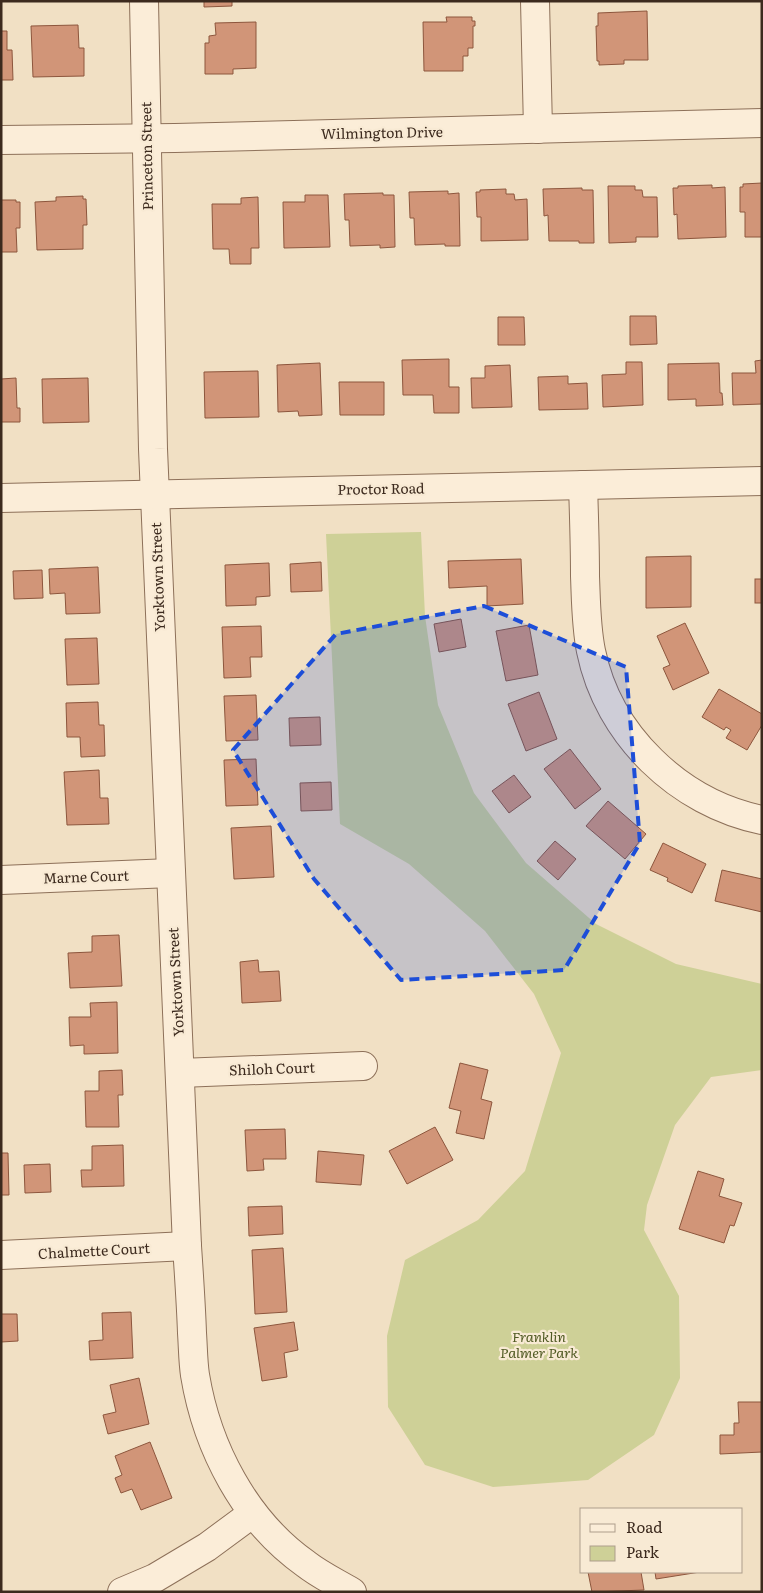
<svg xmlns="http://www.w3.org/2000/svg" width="763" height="1593" font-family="Literata,serif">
	<rect width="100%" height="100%" fill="#f1e0c4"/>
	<polygon fill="#ced097" points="421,532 425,616 438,705 474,793 526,863 596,924 676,964 762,984 762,1070 711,1077 675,1125 647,1205 644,1230 679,1296 680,1378 654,1435 588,1480 493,1487 425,1465 388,1407 387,1336 405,1260 478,1220 525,1171 561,1053 534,994 485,931 409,864 340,824 326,534"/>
	<g fill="#d19578" stroke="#8d563d">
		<polygon points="204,1 232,1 232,6 204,7"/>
		<polygon points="647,11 648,60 624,60 624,64 599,65 599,61 597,61 596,26 598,26 598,13"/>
		<polygon points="446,17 472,17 472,21 475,21 475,26 473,26 473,48 468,48 468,56 463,56 463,71 424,71 423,22 447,22"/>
		<polygon points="256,22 256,68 233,69 233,74 205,74 205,43 209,43 209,36 216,35 215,23"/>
		<polygon points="78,25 79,48 84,48 84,76 33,77 31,26"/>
		<polygon points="1,31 7,31 7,50 12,50 13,80 1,80"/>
		<polygon points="762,183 762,237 745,237 745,212 740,212 740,187 743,187 743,184"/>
		<polygon points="712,185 712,188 725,187 726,237 678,239 677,214 674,215 673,188 678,188 678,186"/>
		<polygon points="608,186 635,186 635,190 642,190 643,197 657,197 658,237 636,237 636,242 609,243"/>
		<polygon points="582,188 582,190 593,190 594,243 579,243 579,241 549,241 548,215 544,216 543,189"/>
		<polygon points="506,189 506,194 514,194 515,200 527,199 528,240 481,241 481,217 477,217 476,192 480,192 480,190"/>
		<polygon points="448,191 448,194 459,193 460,246 445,246 445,244 415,245 414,218 410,218 409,192"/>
		<polygon points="383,193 383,195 394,195 395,247 380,248 380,245 350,246 349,220 345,220 344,194"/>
		<polygon points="305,195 328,195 330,247 284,248 283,202 305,202"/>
		<polygon points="83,196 83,199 86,199 87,225 83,225 83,249 37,250 35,202 56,201 56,197"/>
		<polygon points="258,197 259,248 251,248 251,264 230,264 229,249 213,249 212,204 241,204 241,198"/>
		<polygon points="1,200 16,200 16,202 20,202 20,228 16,228 17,252 1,252"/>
		<polygon points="630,316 656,316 657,344 630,345"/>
		<polygon points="498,317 524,317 525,345 498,345"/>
		<polygon points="449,359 449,387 459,387 459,413 434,413 433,395 403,395 402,360"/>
		<polygon points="762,360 762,404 733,405 732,373 756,373 755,361"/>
		<polygon points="626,362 642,362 643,405 603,407 602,375 626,374"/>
		<polygon points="320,363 322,415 299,416 298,411 278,412 277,365"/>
		<polygon points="719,363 720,393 722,393 723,405 696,406 696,399 668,400 668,364"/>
		<polygon points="510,365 512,407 472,408 471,378 485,378 485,366"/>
		<polygon points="258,371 259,417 205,418 204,372"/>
		<polygon points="568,376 568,384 587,383 588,409 539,410 538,377"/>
		<polygon points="16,378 17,408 20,408 20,422 1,422 1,379"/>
		<polygon points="88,378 89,422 43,423 42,379"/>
		<polygon points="339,382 384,382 384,415 340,415"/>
		<polygon points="691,556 691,607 646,608 646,557"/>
		<polygon points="521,559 523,604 487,606 487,586 449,588 448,561"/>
		<polygon points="321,562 322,591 291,592 290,564"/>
		<polygon points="269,563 270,596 256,597 256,605 226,606 225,565"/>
		<polygon points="98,567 100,613 66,614 65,593 50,594 49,569"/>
		<polygon points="42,570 43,598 14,599 13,571"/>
		<rect x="755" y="579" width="7" height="24"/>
		<polygon points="461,619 466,647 439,652 434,624"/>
		<polygon points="685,623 709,673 673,690 663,668 670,665 657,636"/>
		<polygon points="529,625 538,675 506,681 496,631"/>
		<polygon points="261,626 262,657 250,657 251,677 224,678 222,627"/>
		<polygon points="97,638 99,684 67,685 65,639"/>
		<polygon points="719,689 762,714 762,725 747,750 726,738 731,730 726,727 724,730 702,717"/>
		<polygon points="539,692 557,739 526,751 508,704"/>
		<polygon points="256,695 258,740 226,741 224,696"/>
		<polygon points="98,702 99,725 104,725 105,756 81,757 80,737 67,737 66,703"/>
		<polygon points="320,717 321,745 290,746 289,718"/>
		<polygon points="570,749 601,789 575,809 544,769"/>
		<polygon points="256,759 258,805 226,806 224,760"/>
		<polygon points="99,770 100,798 108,798 109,824 67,825 64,772"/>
		<polygon points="514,775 531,797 509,813 492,791"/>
		<polygon points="331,782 332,810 301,811 300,783"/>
		<polygon points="608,801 646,834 625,859 586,826"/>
		<polygon points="271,826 274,877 234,879 231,828"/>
		<polygon points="555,841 576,859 558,880 537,861"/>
		<polygon points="663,843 706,864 692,893 667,881 668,878 650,870"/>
		<polygon points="722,870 762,879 762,912 715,901"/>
		<polygon points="119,935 122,986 70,988 68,953 92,952 92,936"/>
		<polygon points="258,960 259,972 279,971 281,1001 242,1003 240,962"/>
		<polygon points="117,1002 118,1053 84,1054 84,1045 70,1046 69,1017 91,1017 90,1003"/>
		<polygon points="460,1063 488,1070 481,1099 492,1102 484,1139 456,1133 461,1111 449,1108"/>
		<polygon points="122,1070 123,1095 118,1095 119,1127 86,1127 85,1091 99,1091 99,1071"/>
		<polygon points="435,1127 453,1160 407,1184 389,1151"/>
		<polygon points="285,1129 286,1159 263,1159 264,1170 247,1171 245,1130"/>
		<polygon points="123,1145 124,1186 82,1187 81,1170 92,1170 92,1146"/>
		<polygon points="318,1151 364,1155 361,1185 316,1182"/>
		<polygon points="1,1153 8,1153 9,1195 1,1195"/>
		<polygon points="50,1164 51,1192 25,1193 24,1165"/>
		<polygon points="698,1171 724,1179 719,1196 742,1203 734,1226 730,1225 724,1243 679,1229"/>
		<polygon points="282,1206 283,1234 249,1236 248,1207"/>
		<polygon points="283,1248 287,1312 255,1314 252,1250"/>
		<polygon points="131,1312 133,1358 90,1360 89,1341 103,1340 102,1313"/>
		<polygon points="1,1314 17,1314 18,1341 1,1342"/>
		<polygon points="294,1322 298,1350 284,1353 287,1377 262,1381 254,1328"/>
		<polygon points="139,1378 149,1424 108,1434 103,1415 116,1412 110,1385"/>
		<polygon points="738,1402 762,1402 762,1452 720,1454 720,1435 734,1435 734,1423 739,1423"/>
		<polygon points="150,1442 172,1498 141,1510 132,1489 121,1493 115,1478 122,1475 115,1456"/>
		<polygon points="588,1572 641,1572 644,1590 592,1592"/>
		<polygon points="655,1572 700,1572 656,1579"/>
	</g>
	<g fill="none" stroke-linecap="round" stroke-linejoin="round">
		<g stroke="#8d7059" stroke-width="30">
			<g id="street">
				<path d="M 144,1 L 153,449 L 187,1246 C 189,1275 191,1304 192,1333 C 193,1347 193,1362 195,1375 C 207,1448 245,1521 306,1564 C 320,1575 337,1583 352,1592"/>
				<polyline points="535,1 538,129"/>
				<polyline points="1,140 175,138 762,123"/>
				<path d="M 583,485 C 584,515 585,546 585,576 C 586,601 586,627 591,651 C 608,735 679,803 762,820"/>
				<polyline points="1,498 762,481"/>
				<polyline points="1,880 171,873"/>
				<polyline points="180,1073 363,1066"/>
				<polyline points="1,1255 187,1246"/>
				<polyline points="122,1592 155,1578 207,1547 253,1513"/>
			</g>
		</g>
		<use href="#street" stroke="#fbedd8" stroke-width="28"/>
	</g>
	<path fill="#1d4ed8" fill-opacity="0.2" stroke="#1d4ed8" stroke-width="4" stroke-dasharray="10 6" stroke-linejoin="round" d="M 484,606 L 626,667 L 640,843 L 564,970 L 401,980 L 314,879 L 233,750 L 336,634 Z"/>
	<g text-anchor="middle" stroke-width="4.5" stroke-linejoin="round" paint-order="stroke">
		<g font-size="14" fill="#3c2a1e" stroke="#f8ead4">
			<text transform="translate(382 133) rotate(-1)" y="5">Wilmington Drive</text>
			<text transform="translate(147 156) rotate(-91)" y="5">Princeton Street</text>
			<text transform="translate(381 489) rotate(-1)" y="5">Proctor Road</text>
			<text transform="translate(158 577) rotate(-92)" y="5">Yorktown Street</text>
			<text transform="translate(86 877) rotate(-2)" y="5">Marne Court</text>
			<text transform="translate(176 982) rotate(-93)" y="5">Yorktown Street</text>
			<text transform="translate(272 1069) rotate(-2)" y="5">Shiloh Court</text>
			<text transform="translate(94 1251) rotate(-3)" y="5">Chalmette Court</text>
		</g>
		<g font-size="14" font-style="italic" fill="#505a23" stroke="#f8ead4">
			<text x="539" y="1342">Franklin<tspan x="539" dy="16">Palmer Park</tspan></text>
		</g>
	</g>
	<rect width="763" height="1593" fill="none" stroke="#3c2a1e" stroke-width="5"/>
	<rect x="580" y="1508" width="162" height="65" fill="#f8ead4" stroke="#ad9d8b"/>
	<rect x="590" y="1524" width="25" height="8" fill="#fbedd8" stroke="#ad9d8b"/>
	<text x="626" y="1533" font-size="15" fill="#3c2a1e">Road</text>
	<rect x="590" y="1546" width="25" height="15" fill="#ced097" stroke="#ad9d8b"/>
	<text x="626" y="1558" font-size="15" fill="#3c2a1e">Park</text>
</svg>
